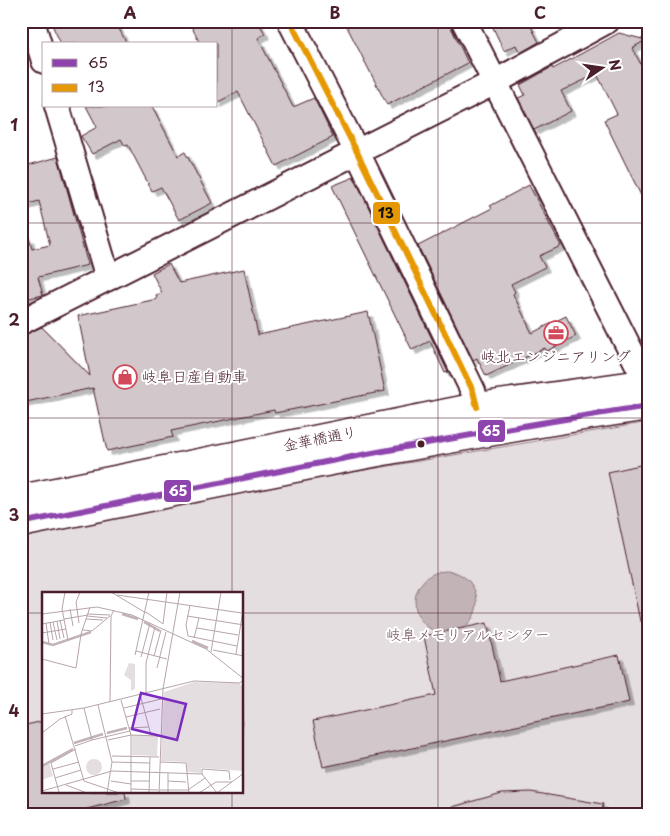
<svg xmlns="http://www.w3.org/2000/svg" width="670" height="836" font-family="'Playpen Sans','Klee One',sans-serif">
	<defs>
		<filter id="shadow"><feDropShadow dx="4.5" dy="4.5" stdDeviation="0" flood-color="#0004"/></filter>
	</defs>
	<rect width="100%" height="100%" fill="#fff"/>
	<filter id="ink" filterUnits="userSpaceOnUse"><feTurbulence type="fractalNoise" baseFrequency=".02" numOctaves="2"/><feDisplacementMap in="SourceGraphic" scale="10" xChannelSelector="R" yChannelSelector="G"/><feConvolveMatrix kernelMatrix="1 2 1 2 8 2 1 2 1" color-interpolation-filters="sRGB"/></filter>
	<g filter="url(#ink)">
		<path fill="#e5dee0" stroke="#987e86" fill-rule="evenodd" d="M 649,422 L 649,815 L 21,815 L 21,538 L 265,487 ZM 44,594 L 242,594 L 242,792 L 44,792 Z"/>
		<circle fill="#c1b3b6" stroke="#91787e" cx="446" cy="602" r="31"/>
		<g fill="#d2c7cb" stroke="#4a1f2b" filter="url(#shadow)">
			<polygon points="64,21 115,21 127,44 61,44 53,27"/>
			<polygon points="189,21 258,21 265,34 258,38 293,107 314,98 333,137 276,166 238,92 216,103 216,44 200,44"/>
			<polygon points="344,21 448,21 468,63 387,105"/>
			<polygon points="490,21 528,21 539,42 520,53 516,45 504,51"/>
			<polygon points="619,33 646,40 632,48 649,79 649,212 604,120 617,114 597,74 561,91 571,111 534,130 518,98 525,95 520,85 552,67 553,69"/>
			<polygon points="86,106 152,106 178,156 185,152 212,203 179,220 161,187 152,191 128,145 125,146 121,139 92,154 81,136 97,127"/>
			<polygon points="58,157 88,265 38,277 43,295 21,300 21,238 29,237 32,249 50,245 39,201 21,206 21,167"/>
			<polygon points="354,177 448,372 445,373 430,341 412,350 332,186"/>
			<polygon points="529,185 561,246 539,256 545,267 511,284 515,292 513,294 532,333 566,316 576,336 547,351 545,348 486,376 477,358 473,360 418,246 492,208 490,206"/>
			<polygon points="169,264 179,283 244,269 258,335 368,312 385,391 275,413 274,410 171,431 173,437 107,451 93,388 21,403 21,336 42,327 90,376 78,316 157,299 156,295 162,293 152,273"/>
			<polygon points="649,463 649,620 640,621 608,472"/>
			<polygon points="487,623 500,681 619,655 629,702 323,767 313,721 436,695 424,636"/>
			<polygon points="44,721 44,792 125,792 126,799 83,810 84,815 21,815 21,726"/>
			<polygon points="531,792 603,804 602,815 446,815 445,809 502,793"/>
		</g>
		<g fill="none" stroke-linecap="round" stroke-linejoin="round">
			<g stroke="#4a1f2b" stroke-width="28">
				<g id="street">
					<polyline points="32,21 44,61"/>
					<polyline points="290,21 357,152 473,391 477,407"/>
					<polyline points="464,21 647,383"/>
					<polyline points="57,106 108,278"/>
					<polyline points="21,322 495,82 607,21"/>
				</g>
			</g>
			<g stroke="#4a1f2b" stroke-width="31">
				<g id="secondary">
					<polyline points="21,499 477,407 649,383"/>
					<path d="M 21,523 C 230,481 438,437 649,406"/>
				</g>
			</g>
			<use href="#street" stroke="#fff" stroke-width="24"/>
			<use href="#secondary" stroke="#fff" stroke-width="28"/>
			<g stroke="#fff" stroke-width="10">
				<path id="bus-1" d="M 21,523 C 230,481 438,437 649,406"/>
			</g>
			<g stroke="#fff" stroke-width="10">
				<polyline id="bus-2" points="290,21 357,152 473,391 477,407"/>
			</g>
			<use href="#bus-1" stroke="#8e44ad" stroke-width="6"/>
			<use href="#bus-2" stroke="#e69804" stroke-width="6"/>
		</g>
	</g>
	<path fill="none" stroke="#4a1f2b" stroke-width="1" stroke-opacity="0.55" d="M 232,21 L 232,594M 438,21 L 438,815M 21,223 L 649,223M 21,418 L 649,418M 21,613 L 44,613M 242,613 L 649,613M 232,792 L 232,815"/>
	<defs>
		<g id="office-ring" transform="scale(1.25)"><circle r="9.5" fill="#fff" stroke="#d1495b" stroke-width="1.5"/><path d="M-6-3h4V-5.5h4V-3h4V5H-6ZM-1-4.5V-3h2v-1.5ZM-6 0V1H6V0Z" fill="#d1495b"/></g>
		<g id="shop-ring" transform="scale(1.25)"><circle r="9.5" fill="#fff" stroke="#d1495b" stroke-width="1.5"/><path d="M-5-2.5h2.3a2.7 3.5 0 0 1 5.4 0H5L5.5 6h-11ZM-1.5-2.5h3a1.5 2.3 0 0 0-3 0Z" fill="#d1495b"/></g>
	</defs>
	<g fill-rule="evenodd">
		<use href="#office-ring" x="556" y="333"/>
		<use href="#shop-ring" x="125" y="377"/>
	</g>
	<circle fill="#4a1f2b" stroke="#fff" stroke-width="2" cx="421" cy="444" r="4.5"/>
	<g text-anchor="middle" stroke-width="4" stroke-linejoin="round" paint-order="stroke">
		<g font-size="15" fill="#4a1f2b" stroke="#fff">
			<text x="556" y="362">岐北エンジニアリング</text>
			<text x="142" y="382" text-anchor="start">岐阜日産自動車</text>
		</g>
		<g font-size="15" fill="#4a1f2b" stroke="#fff">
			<text transform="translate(320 439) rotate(-11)" y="5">金華橋通り</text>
		</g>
		<g font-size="15" fill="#714f58" stroke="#fff">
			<text x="468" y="640">岐阜メモリアルセンター</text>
		</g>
	</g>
	<g transform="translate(42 592)">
		<rect width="201" height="201" fill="#fff"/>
		<path d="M 87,71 L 93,72 L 93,97 L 89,99 L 89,88 L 82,83 ZM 152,90 L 197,91 L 202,97 L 201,179 L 159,176 L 159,181 L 145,180 L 144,170 L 119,169 L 122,100 ZM 90,143 L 116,144 L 115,164 L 90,163 ZM44 175a8 8 0 1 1 16 0a8 8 0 1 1-16 0ZM 7,170 L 11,184 L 0,188 L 0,174 Z" fill="#e5dee0"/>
		<path fill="none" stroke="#c1b3b6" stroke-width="2.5" d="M 80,22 L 96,27M 102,30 L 118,39M 150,49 L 166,56M 0,50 L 11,53 L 49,40M 65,141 L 85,136M 32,151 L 61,142M 0,174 L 31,157"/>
		<path fill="none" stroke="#b7a5aa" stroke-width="1" d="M 23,0 L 20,17 L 26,48M 69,0 L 104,21M 75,3 L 200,21M 28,17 L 31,34M 104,20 L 121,32 L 125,0M 0,22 L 55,15 L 90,23 L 164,57 L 202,87M 46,22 L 68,23M 45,24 L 65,26M 145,24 L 202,33M 22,27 L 46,23M 44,27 L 61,28M 18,28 L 22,46M 15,29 L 18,47M 8,30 L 11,48M 11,30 L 15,48M 4,31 L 7,52M 37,31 L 34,10 L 38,0M 0,32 L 22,28M 155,36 L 196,43M 41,38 L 50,39 L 68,24M 0,41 L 24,37M 146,44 L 195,54M 146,44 L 144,33 L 148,13M 152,46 L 157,26M 171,58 L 202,64M 94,59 L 125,67M 169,60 L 179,0M 194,62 L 202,12M 93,63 L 107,0M 112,64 L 119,38M 99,65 L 108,31M 0,67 L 34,76 L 39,42 L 48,15M 115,76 L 124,40M 104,101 L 104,71 L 113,35M 98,102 L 109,143M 79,108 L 89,143 L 89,201M 68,110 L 69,24 L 72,18M 56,113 L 70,170 L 65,201M 42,116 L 50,148 L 88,139M 82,116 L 119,107M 0,122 L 42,116 L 152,89 L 198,91 L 202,87M 23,124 L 42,189 L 77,201M 84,125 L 118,117M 87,136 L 107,135M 0,141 L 18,127 L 30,122 L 30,118M 66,148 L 89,143 L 117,144M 33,154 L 50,148M 70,164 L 117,165M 70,170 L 108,171M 118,170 L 144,171 L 147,201M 11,177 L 37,170M 126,181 L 126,201M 160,182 L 160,177 L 187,179 L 188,188M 13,186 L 39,178M 69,189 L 89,192M 89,189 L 108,189M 126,189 L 144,190M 24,193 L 45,201M 89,197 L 116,198M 117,198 L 146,198 L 163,186M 0,199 L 70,179 L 160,182 L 175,201M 17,200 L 9,171 L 34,157M 107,201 L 108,165M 117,201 L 121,97 L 138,0M 157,201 L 174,190 L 190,190M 175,201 L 202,181"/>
		<path fill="#7b2cbf" fill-opacity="0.15" stroke="#7b2cbf" stroke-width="2.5" d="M 99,101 L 144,112 L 135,148 L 90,137 Z"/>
		<rect width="201" height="201" fill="none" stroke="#4a1f2b" stroke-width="2.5"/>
	</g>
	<g stroke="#fff" stroke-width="2">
		<rect x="372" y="201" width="29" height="24" rx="5" fill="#e69804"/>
		<rect x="477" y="419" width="29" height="24" rx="5" fill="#8e44ad"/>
		<rect x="163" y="479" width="29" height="24" rx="5" fill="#8e44ad"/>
	</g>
	<g font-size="14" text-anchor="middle" font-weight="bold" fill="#fff">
		<text x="491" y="436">65</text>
		<text x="178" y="496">65</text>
	</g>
	<g font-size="14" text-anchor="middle" font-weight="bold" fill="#111">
		<text x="386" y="218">13</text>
	</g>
	<rect width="670" height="836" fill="none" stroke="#fff" stroke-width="55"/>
	<rect x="42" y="42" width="175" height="65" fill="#ffffff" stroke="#b7a5aa"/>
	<rect x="52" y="59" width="25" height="8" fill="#8e44ad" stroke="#b7a5aa"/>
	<text x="88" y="68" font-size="15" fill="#4a1f2b">65</text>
	<rect x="52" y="84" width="25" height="8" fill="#e69804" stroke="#b7a5aa"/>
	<text x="88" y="92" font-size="15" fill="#4a1f2b">13</text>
	<g transform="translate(602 68) rotate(77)" stroke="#ffffff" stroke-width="4" paint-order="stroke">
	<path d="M0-4L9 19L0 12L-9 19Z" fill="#4a1f2b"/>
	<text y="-8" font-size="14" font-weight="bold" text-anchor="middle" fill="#4a1f2b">N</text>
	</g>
	<rect x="28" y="28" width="614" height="780" fill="none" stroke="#4a1f2b" stroke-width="2"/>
	<g font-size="16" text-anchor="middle" font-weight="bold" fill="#4a1f2b">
		<text x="130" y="19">A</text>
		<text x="335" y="19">B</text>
		<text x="540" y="19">C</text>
		<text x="14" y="131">1</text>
		<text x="14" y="326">2</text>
		<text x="14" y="521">3</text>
		<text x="14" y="717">4</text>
	</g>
</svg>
